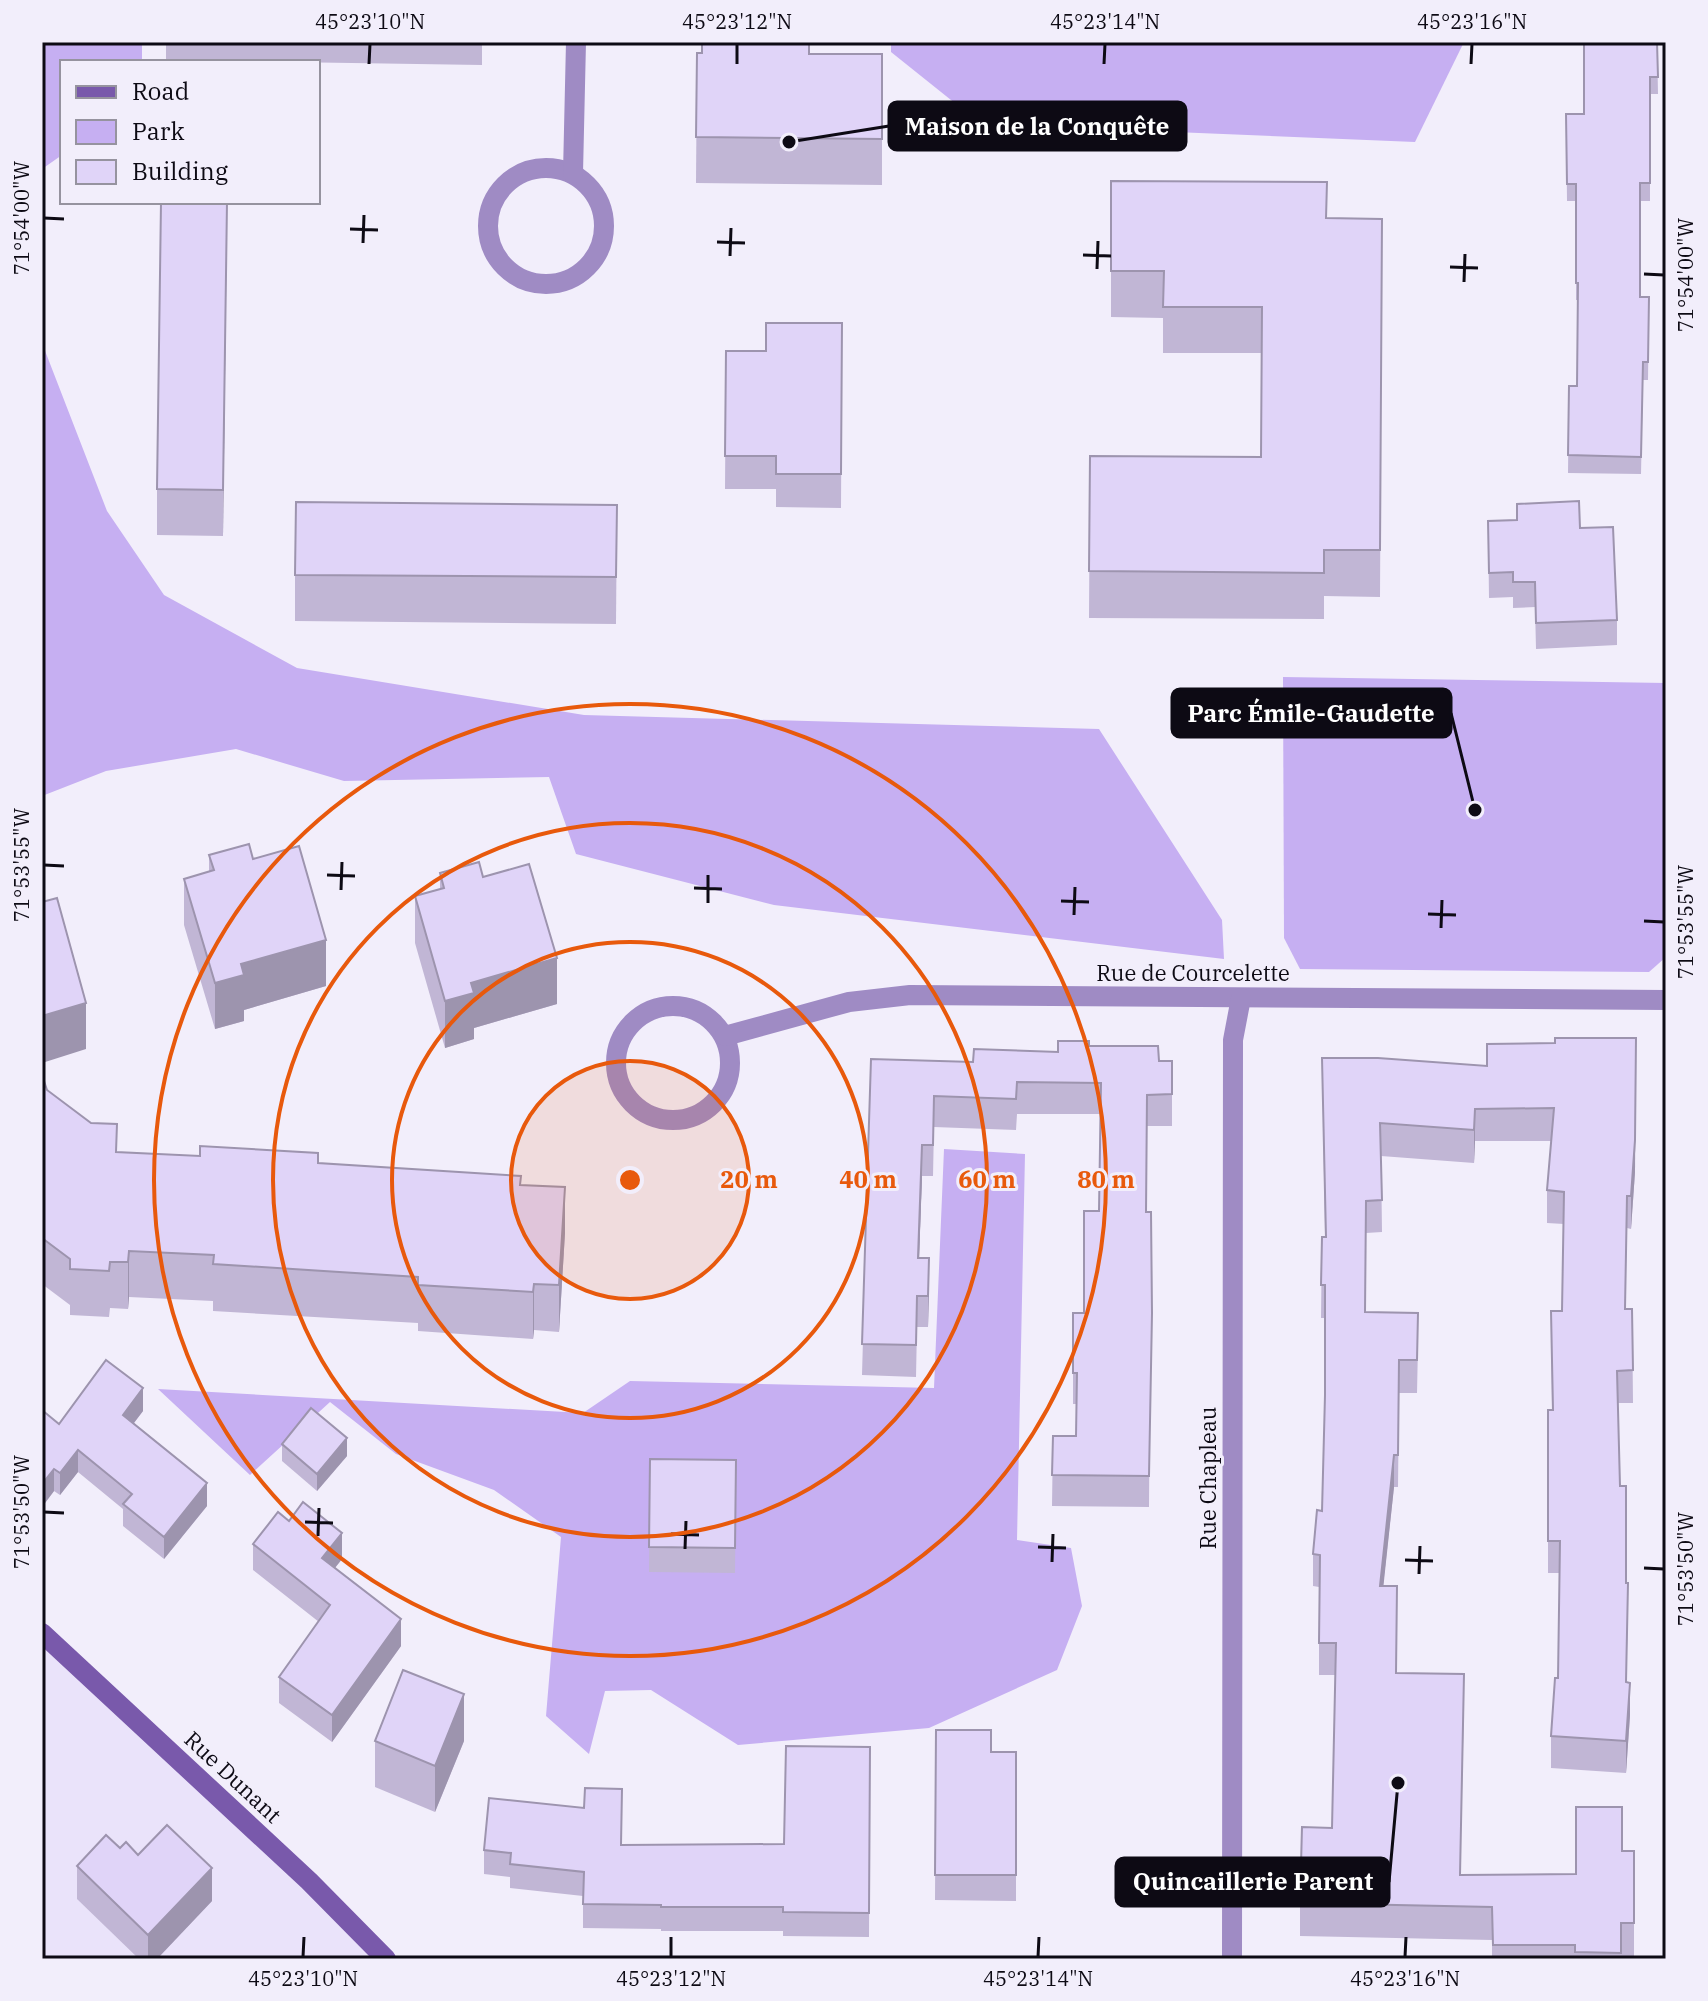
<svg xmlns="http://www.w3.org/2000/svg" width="1708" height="2001" font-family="'IBM Plex Serif',serif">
	<rect width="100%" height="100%" fill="#f2eefb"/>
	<polygon fill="#eae3fa" points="42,1633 386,1959 42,1959"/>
	<g fill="#c6aff2">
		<polygon points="42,42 142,42 142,62 62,62 62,155 42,169"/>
		<polygon points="891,42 1464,42 1415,142 981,124 891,52"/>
		<polygon points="42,343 107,511 164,595 297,668 584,715 1099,729 1222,920 1224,959 774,905 576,854 549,777 344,781 236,749 106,771 42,796"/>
		<polygon points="1283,677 1666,683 1666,957 1649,972 1300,969 1284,938"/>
		<polygon points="944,1149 1025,1154 1017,1540 1071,1548 1082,1606 1057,1670 929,1728 738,1745 651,1690 605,1691 589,1754 546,1716 561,1537 494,1490 396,1454 330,1402 250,1475 158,1389 583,1413 630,1381 934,1388"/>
	</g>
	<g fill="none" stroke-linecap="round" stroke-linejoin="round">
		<g stroke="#9f8bc4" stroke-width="20">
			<circle cx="546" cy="226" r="58"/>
			<polyline points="573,173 576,42"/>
			<circle cx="673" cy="1063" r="57"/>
			<polyline points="725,1036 849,1002 910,995 1666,1000"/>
			<polyline points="1232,1959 1233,1040 1241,998"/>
		</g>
		<polyline stroke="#7959ab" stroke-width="20" points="42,1633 309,1881 386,1959"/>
	</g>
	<g fill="#c1b6d5">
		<polygon points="166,42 482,42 482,65 166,60"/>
		<polygon points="1657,42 1658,94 1650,94 1650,201 1640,201 1640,297 1649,297 1648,380 1643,380 1641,474 1568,473 1569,386 1577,386 1578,300 1576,300 1576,201 1567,201 1566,114 1584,114"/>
		<polygon points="697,53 882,54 882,185 696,183"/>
		<polygon points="1111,181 1327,218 1382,219 1380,597 1324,596 1324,619 1089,618 1090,456 1261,457 1262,353 1163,353 1163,318 1111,317"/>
		<polygon points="227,202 223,536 157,535 157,489"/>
		<polygon points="842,323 841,508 776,507 776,489 725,489 726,351 766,351"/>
		<polygon points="617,505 616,624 295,621 295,575"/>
		<polygon points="1488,521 1580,528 1617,620 1617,645 1536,649 1535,607 1513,608 1513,597 1489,598"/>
		<polygon points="209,855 253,859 326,986 244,1010 244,1021 215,1029 184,925 184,879 209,872"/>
		<polygon points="440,873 483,877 557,1004 474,1028 474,1039 445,1048 415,943 415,896 440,889"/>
		<polygon points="1487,1044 1635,1172 1631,1229 1627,1228 1625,1309 1632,1309 1633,1403 1618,1403 1620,1486 1628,1615 1626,1683 1630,1715 1626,1773 1551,1768 1551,1736 1558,1678 1560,1573 1548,1573 1548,1410 1552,1410 1551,1311 1562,1311 1564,1224 1547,1223 1547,1190 1551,1141 1475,1141 1474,1163 1381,1156 1382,1232 1366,1233 1365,1312 1418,1345 1417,1393 1399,1393 1398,1487 1394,1487 1383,1586 1396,1673 1464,1707 1460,1875 1576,1874 1622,1851 1634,1851 1634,1956 1621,1956 1621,1959 1492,1959 1492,1940 1300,1936 1300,1903 1332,1828 1336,1675 1319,1675 1319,1587 1313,1586 1313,1554 1322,1511 1325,1395 1325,1318 1321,1318 1322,1237 1325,1237 1322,1058 1487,1066"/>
		<polygon points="1089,1046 1159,1061 1172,1061 1172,1126 1147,1126 1147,1212 1151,1212 1149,1507 1052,1506 1053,1436 1076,1436 1077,1404 1073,1404 1073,1313 1084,1313 1099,1211 1100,1114 1017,1114 1016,1130 934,1127 933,1176 922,1176 919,1258 929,1289 928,1327 917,1327 916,1377 862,1375 871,1059 973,1062 1058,1052"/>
		<polygon points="42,1075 47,1090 117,1152 318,1163 521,1185 565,1233 559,1332 534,1330 533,1339 418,1331 418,1323 213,1311 213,1301 129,1297 128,1309 110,1308 109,1317 70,1315 70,1305 42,1284"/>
		<polygon points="143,1411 134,1423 207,1506 164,1559 123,1526 123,1509 78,1472 60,1495 54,1491 42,1507 59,1424"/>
		<polygon points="282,1444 347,1456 317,1491 282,1461"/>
		<polygon points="650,1459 736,1460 735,1573 649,1572"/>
		<polygon points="253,1544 342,1559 335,1568 401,1646 332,1742 279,1703 279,1677 319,1622 253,1570"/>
		<polygon points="936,1730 991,1752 1016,1752 1016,1901 935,1900"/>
		<polygon points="375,1741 464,1741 435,1812 375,1787"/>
		<polygon points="870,1747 869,1937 783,1936 783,1931 661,1931 661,1929 583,1928 583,1896 510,1888 510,1877 484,1874 484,1850 584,1808 621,1845 784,1844"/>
		<polygon points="120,1848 138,1855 212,1901 157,1959 139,1959 77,1899 77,1866"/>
	</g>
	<g fill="#9d94ae">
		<polygon points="227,202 227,220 223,536 223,490"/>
		<polygon points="326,940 326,986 244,1010 244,1021 215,1029 215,983 241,964"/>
		<polygon points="557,958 557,1004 474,1028 474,1039 445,1048 445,1001 471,983"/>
		<polygon points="86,1003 86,1049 42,1063 42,1016"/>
		<polygon points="1636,1038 1635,1172 1631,1229 1631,1196"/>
		<polygon points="1475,1109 1475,1141 1474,1163 1474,1130"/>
		<polygon points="922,1145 922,1176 918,1289 918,1258"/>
		<polygon points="565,1187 565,1233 559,1332 559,1285"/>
		<polygon points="129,1251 129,1297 128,1309 128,1262"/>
		<polygon points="929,1258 929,1289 928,1327 928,1296"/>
		<polygon points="534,1284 534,1330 533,1339 533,1292"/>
		<polygon points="143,1388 143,1411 123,1437 123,1415"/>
		<polygon points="347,1438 347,1456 317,1491 317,1474"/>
		<polygon points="78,1450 78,1472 60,1495 60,1473"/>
		<polygon points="1394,1455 1394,1487 1380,1618 1380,1586"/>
		<polygon points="54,1469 54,1491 42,1507 42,1484"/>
		<polygon points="207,1483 207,1506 164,1559 164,1537"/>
		<polygon points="342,1533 342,1559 322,1584 322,1558"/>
		<polygon points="401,1619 401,1646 332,1742 332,1715"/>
		<polygon points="1630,1683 1630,1715 1626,1773 1626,1741"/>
		<polygon points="464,1694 464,1741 435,1812 435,1766"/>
		<polygon points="212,1868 212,1901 157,1959 148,1959 148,1935"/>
	</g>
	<g fill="#e0d4f8" stroke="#9d94ae" stroke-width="2">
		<polygon points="702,42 809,42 809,54 882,54 882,139 696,137 697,53 702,53"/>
		<polygon points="1584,42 1657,42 1658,77 1650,77 1650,183 1640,183 1640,297 1649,297 1648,362 1643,362 1641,457 1568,455 1569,386 1577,386 1578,283 1576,283 1576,184 1567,184 1566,114 1584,114"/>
		<polygon points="1111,181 1327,182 1326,218 1382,219 1380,550 1324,550 1324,573 1089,571 1090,456 1261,457 1262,307 1163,307 1164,271 1111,271"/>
		<polygon points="161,202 227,202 223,490 157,489"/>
		<polygon points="766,323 842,323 841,474 776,474 776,456 725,456 726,351 766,351"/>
		<polygon points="1579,501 1580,528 1613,527 1617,620 1536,623 1535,582 1513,582 1513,572 1489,573 1488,521 1517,520 1517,504"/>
		<polygon points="296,502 617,505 616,577 295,575"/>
		<polygon points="249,844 253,859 299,846 326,940 241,964 244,975 215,983 184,879 214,870 209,855"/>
		<polygon points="479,862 483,877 529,864 557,958 471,983 474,993 445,1001 415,896 444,888 440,873"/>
		<polygon points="57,898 86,1003 42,1016 42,902"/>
		<polygon points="1555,1038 1636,1038 1635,1140 1631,1196 1627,1196 1625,1309 1632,1309 1633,1370 1617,1371 1620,1486 1626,1486 1626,1583 1628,1583 1626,1682 1630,1683 1626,1741 1551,1736 1555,1678 1558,1678 1560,1541 1548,1541 1548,1410 1553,1410 1551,1311 1562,1311 1564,1192 1547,1190 1554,1108 1475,1109 1474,1130 1380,1123 1382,1200 1366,1201 1365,1312 1418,1313 1417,1360 1399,1360 1398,1455 1394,1455 1380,1586 1397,1586 1396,1673 1464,1674 1460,1875 1576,1874 1576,1807 1622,1807 1622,1851 1634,1851 1634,1923 1621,1923 1621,1953 1575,1952 1575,1945 1493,1945 1492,1907 1300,1903 1302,1827 1332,1828 1336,1643 1319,1643 1320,1555 1313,1554 1317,1510 1322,1511 1325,1395 1325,1285 1321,1285 1322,1237 1326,1237 1322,1058 1378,1058 1487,1066 1487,1044 1555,1043"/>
		<polygon points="1058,1041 1089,1041 1089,1046 1158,1046 1159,1061 1172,1061 1172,1094 1147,1095 1146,1212 1151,1212 1152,1313 1149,1476 1052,1475 1053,1436 1076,1436 1077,1373 1073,1373 1073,1313 1084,1313 1084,1211 1099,1211 1101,1083 1017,1082 1016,1099 934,1096 933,1145 922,1145 918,1258 929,1258 928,1296 917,1296 916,1345 862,1344 871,1059 973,1062 974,1049 1058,1052"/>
		<polygon points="42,1075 47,1090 91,1123 117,1124 116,1152 200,1156 200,1146 318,1153 318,1163 521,1176 520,1185 565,1187 559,1285 534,1284 533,1292 418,1285 418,1277 213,1264 214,1255 129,1251 128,1262 110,1262 109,1271 70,1269 70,1259 42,1238"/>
		<polygon points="106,1360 143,1388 123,1415 207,1483 164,1537 123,1504 132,1494 78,1450 60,1473 54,1469 42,1484 42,1410 59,1424"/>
		<polygon points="311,1408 347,1438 317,1474 282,1444"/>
		<polygon points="650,1459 736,1460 735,1548 649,1547"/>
		<polygon points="303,1502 342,1533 322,1558 401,1619 332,1715 279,1677 330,1605 253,1544 278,1512 289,1521"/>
		<polygon points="403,1670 464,1694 435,1766 375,1741"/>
		<polygon points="936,1730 991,1730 991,1752 1016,1752 1016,1875 935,1875"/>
		<polygon points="786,1746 870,1747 869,1913 783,1912 783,1907 661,1907 661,1905 583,1904 584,1872 510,1864 511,1853 484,1850 489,1798 584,1808 585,1788 622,1789 621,1845 784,1844"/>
		<polygon points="167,1825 212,1868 148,1935 77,1866 106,1835 120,1848 126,1842 138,1855"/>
	</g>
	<path fill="none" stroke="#0d0a14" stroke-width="3" d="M 369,64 L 370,44M 737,64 L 737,44M 1104,64 L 1105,44M 1471,64 L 1472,44M 44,218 L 64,219M 350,229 L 378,230M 717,242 L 745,243M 363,243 L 364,215M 1083,255 L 1111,256M 730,256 L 731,228M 1450,267 L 1478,268M 1097,269 L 1098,241M 1644,274 L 1664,275M 1464,282 L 1465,254M 44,865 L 64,866M 327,875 L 355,876M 694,888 L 722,889M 341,890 L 342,862M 1061,901 L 1089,902M 708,903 L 708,875M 1428,914 L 1456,915M 1074,915 L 1075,887M 1644,921 L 1664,922M 1441,928 L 1442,900M 44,1512 L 64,1513M 305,1522 L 333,1523M 671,1534 L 699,1535M 318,1536 L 319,1508M 1038,1547 L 1066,1548M 685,1549 L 686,1521M 1405,1560 L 1433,1561M 1052,1562 L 1053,1534M 1644,1568 L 1664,1569M 1419,1574 L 1420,1546M 303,1957 L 304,1937M 671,1957 L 671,1937M 1038,1957 L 1039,1937M 1405,1957 L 1406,1937"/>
	<circle cx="630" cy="1180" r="119" fill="#e8590c" fill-opacity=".12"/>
	<g fill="none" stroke="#e8590c" stroke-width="4">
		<circle cx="630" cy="1180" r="119"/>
		<circle cx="630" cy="1180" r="238"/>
		<circle cx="630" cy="1180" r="357"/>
		<circle cx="630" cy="1180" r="476"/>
	</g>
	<g text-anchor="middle" stroke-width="6" stroke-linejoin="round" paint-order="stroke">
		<g font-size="22" fill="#0d0a14" stroke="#f2eefb">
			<text x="1193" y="981">Rue de Courcelette</text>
			<text transform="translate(1208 1478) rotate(-90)" y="8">Rue Chapleau</text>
			<text transform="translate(233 1777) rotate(43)" y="8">Rue Dunant</text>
		</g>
	</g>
	<circle cx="630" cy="1180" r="12" fill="#e8590c" stroke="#f2eefb" stroke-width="4"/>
	<g font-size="24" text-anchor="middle" font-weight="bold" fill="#e8590c" stroke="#f2eefb" stroke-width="6" stroke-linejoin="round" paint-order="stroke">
		<text x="749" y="1188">20 m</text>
		<text x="868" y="1188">40 m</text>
		<text x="987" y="1188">60 m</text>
		<text x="1106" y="1188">80 m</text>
	</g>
	<path fill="none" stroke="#0d0a14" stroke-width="3" d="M789 142L889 126M1475 810L1451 713M1398 1783L1389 1882"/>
	<g fill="#0d0a14" stroke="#f2eefb" stroke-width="3">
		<circle cx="789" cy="142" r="8"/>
		<circle cx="1475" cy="810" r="8"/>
		<circle cx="1398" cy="1783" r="8"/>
	</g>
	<g fill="#0d0a14" stroke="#0d0a14" stroke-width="3">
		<rect x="889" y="102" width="297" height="48" rx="8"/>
		<rect x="1172" y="689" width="279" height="48" rx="8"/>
		<rect x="1116" y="1858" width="273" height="48" rx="8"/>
	</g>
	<g font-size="24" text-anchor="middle" font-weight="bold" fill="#fff">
		<text x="1037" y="135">Maison de la Conquête</text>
		<text x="1311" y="722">Parc Émile-Gaudette</text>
		<text x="1253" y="1890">Quincaillerie Parent</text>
	</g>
	<rect width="1708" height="2001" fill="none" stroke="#f2eefb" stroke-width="88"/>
	<rect x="60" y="60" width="260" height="144" fill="#f2eefb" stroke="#96939f" stroke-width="2"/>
	<rect x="76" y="86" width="40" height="12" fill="#7959ab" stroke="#96939f" stroke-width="2"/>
	<text x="132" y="100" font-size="24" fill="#0d0a14">Road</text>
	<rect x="76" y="120" width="40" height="24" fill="#c6aff2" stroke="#96939f" stroke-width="2"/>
	<text x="132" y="140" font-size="24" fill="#0d0a14">Park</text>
	<rect x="76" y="160" width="40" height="24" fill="#e0d4f8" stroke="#96939f" stroke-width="2"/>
	<text x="132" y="180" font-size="24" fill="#0d0a14">Building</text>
	<rect x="44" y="44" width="1620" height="1913" fill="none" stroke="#0d0a14" stroke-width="3"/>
	<g font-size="20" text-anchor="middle" fill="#0d0a14">
		<text x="370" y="29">45°23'10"N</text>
		<text x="737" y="29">45°23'12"N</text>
		<text x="1105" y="29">45°23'14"N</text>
		<text x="1472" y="29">45°23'16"N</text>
		<text transform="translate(22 218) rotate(-90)" y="7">71°54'00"W</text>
		<text transform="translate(1686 275) rotate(-90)" y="7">71°54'00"W</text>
		<text transform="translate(22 865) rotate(-90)" y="7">71°53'55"W</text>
		<text transform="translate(1686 922) rotate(-90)" y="7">71°53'55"W</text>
		<text transform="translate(22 1512) rotate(-90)" y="7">71°53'50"W</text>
		<text transform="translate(1686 1569) rotate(-90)" y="7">71°53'50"W</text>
		<text x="303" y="1986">45°23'10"N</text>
		<text x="671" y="1986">45°23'12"N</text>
		<text x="1038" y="1986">45°23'14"N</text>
		<text x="1405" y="1986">45°23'16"N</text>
	</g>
</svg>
